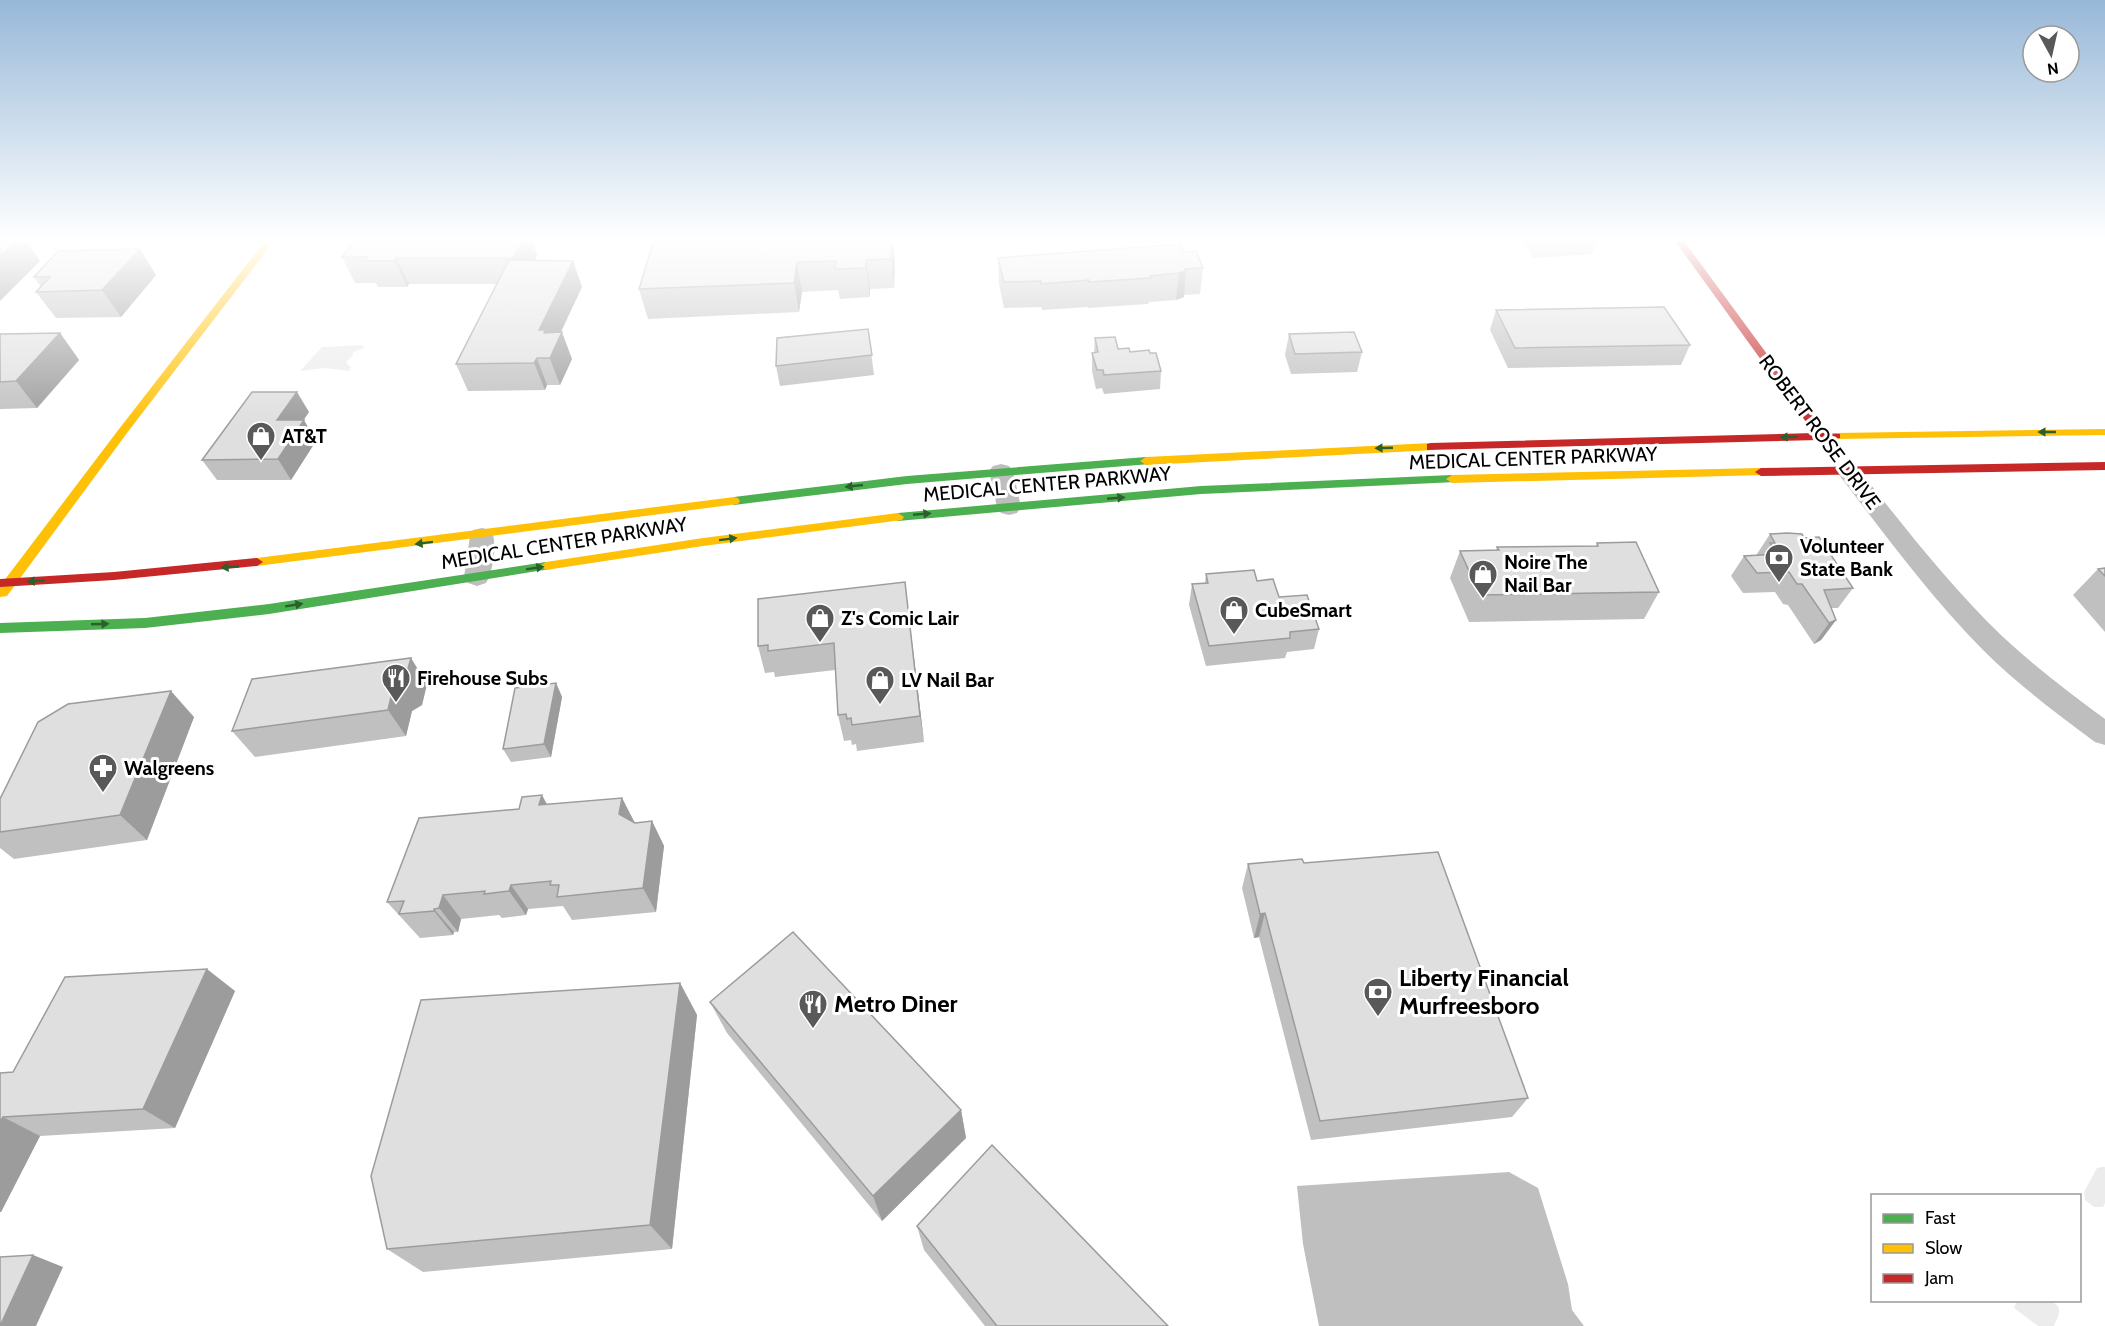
<svg xmlns="http://www.w3.org/2000/svg" width="2105" height="1326" font-family="Cabin,sans-serif">
	<rect width="100%" height="100%" fill="#fff"/>
	<g fill="#ececec">
		<polygon points="363,345 364,348 353,352 353,355 346,362 351,368 349,371 325,368 300,371 322,347"/>
		<polygon points="2101,1167 2105,1167 2105,1203 2103,1207 2094,1207 2085,1200 2084,1192 2097,1168"/>
		<path d="M 2017,1301 C 2027,1300 2061,1296 2059,1312 C 2059,1316 2055,1322 2054,1326 L 2038,1326 L 2014,1308 Z"/>
	</g>
	<polygon fill="#bfbfbf" points="1509,1172 1538,1188 1568,1284 1572,1310 1584,1326 1319,1326 1303,1244 1297,1186"/>
	<g fill="none" stroke-linecap="round" stroke-linejoin="round">
		<g fill="#bebebe" fill-rule="evenodd">
			<polygon points="1001,464 1009,466 1013,471 1021,507 1017,513 1009,515 1001,513 997,507 989,471 993,466"/>
			<path d="M 1848,464 L 1856,466 C 1902,524 1948,584 2002,636 C 2034,666 2069,693 2105,719 L 2105,745 L 2095,742 C 2056,713 2017,684 1982,649 C 1930,596 1885,535 1840,476 L 1836,471 L 1840,466 Z"/>
			<path d="M 482,528 L 491,530 C 498,542 493,572 486,583 L 477,586 L 468,583 L 464,577 L 470,536 L 473,530 Z"/>
		</g>
		<g fill="#4caf50" fill-rule="evenodd">
			<polygon points="1146,457 1150,458 1150,464 907,484 734,505 728,501 734,497 907,476"/>
			<polygon points="1452,475 1456,476 1458,479 1456,482 1201,494 898,521 892,517 898,513 1201,486"/>
			<polygon points="546,562 552,566 550,569 269,614 145,628 0,633 0,623 145,618 269,604"/>
		</g>
		<g fill="#ffc107" fill-rule="evenodd">
			<polygon points="265,241 274,241 127,433 7,596 0,597 0,586 119,429"/>
			<polygon points="2105,429 2105,435 1836,439 1830,436 1836,433"/>
			<polygon points="1431,443 1435,444 1435,450 1146,465 1140,461 1146,457"/>
			<polygon points="1761,468 1767,472 1765,475 1452,483 1446,479 1452,475"/>
			<polygon points="734,497 738,498 740,501 738,504 257,566 251,562 257,558"/>
			<polygon points="898,513 904,517 902,520 703,546 546,570 540,566 546,562 703,538"/>
		</g>
		<g fill="#c62828" fill-rule="evenodd">
			<polygon points="1675,241 1684,241 1825,433 1840,434 1840,438 1830,440 1838,450 1836,453 1828,453 1819,440 1427,450 1427,444 1431,443 1814,433"/>
			<polygon points="2105,462 2105,470 1761,476 1755,472 1761,468"/>
			<polygon points="257,558 263,562 257,566 114,580 0,587 0,579 114,572"/>
		</g>
	</g>
	<g fill="#c0c0c0">
		<polygon points="354,241 532,241 537,255 535,261 573,261 582,287 560,332 572,359 560,385 547,385 545,390 468,391 456,364 497,284 409,284 407,287 378,287 376,283 355,283 342,257"/>
		<polygon points="683,241 893,241 895,262 894,288 870,289 870,297 840,299 838,290 802,292 799,312 648,319 639,289"/>
		<polygon points="1521,241 1597,241 1592,254 1534,258"/>
		<polygon points="1184,252 1203,268 1200,294 1184,295 1184,297 1176,300 1149,302 1148,304 1088,308 1088,307 1042,310 1041,307 1004,308 999,284 998,258"/>
		<polygon points="156,275 121,317 56,318 36,292 41,287 34,277"/>
		<polygon points="1496,310 1690,345 1681,365 1508,368 1490,330"/>
		<polygon points="868,329 874,375 780,386 776,366"/>
		<polygon points="60,333 79,360 37,408 0,409 0,334"/>
		<polygon points="1289,334 1362,352 1357,372 1291,374 1285,355"/>
		<polygon points="1095,338 1118,349 1130,352 1150,353 1161,371 1160,389 1104,394 1102,388 1096,389 1092,371 1092,353 1094,352"/>
		<polygon points="309,412 303,420 316,441 291,480 217,480 202,460"/>
		<polygon points="1770,534 1853,588 1838,608 1831,608 1836,620 1821,640 1814,644 1788,605 1783,604 1775,592 1743,593 1731,576 1744,556 1757,555 1757,554"/>
		<polygon points="1597,543 1659,592 1644,619 1469,622 1450,578 1460,551 1496,550 1497,547 1596,546"/>
		<polygon points="2105,568 2105,632 2073,595 2098,569"/>
		<polygon points="1206,574 1257,581 1319,629 1314,649 1287,652 1285,658 1206,666 1189,605 1192,584 1205,583"/>
		<polygon points="908,608 924,742 857,751 856,744 852,745 851,740 844,741 838,715 835,670 775,677 774,672 765,673 758,646"/>
		<polygon points="556,683 562,697 551,757 511,762 503,749"/>
		<polygon points="427,684 422,705 412,711 406,736 255,757 232,731"/>
		<polygon points="194,717 147,840 14,859 0,848 0,799"/>
		<polygon points="622,798 634,823 652,821 664,846 656,912 572,920 563,906 528,909 526,915 502,918 499,915 461,919 458,932 454,932 453,935 420,938 387,902 519,809 547,804"/>
		<polygon points="1304,863 1528,1098 1512,1117 1311,1140 1259,937 1254,938 1242,888 1248,864"/>
		<polygon points="680,983 697,1015 672,1249 423,1272 387,1249"/>
		<polygon points="235,991 175,1128 40,1136 1,1212 0,1212 0,1073 13,1072"/>
		<polygon points="710,1002 961,1110 966,1138 882,1221 727,1033"/>
		<polygon points="917,1226 1168,1326 985,1326 924,1250"/>
	</g>
	<g fill="#9c9c9c">
		<polygon points="16,241 26,241 40,261 0,301 0,256"/>
		<polygon points="522,241 532,241 537,255 523,284 513,258"/>
		<polygon points="891,241 893,241 895,262 894,288 891,259"/>
		<polygon points="140,249 156,275 121,317 102,290"/>
		<polygon points="396,258 409,284 407,287 395,261"/>
		<polygon points="866,260 870,289 870,297 866,268"/>
		<polygon points="573,261 582,287 553,349 562,332 572,359 560,385 539,330"/>
		<polygon points="797,262 802,292 799,312 794,283"/>
		<polygon points="1186,271 1184,297 1176,300 1179,273"/>
		<polygon points="60,333 79,360 37,408 16,381"/>
		<polygon points="537,358 547,385 545,390 534,363"/>
		<polygon points="297,392 309,412 289,441 277,420"/>
		<polygon points="304,420 316,441 291,480 278,459"/>
		<polygon points="905,582 908,608 924,742 920,716"/>
		<polygon points="1836,620 1821,640 1814,644 1829,623"/>
		<polygon points="411,658 427,684 422,705 412,711 406,736 388,710 394,684"/>
		<polygon points="556,683 562,697 551,757 544,744"/>
		<polygon points="171,691 194,717 147,840 120,815"/>
		<polygon points="542,795 556,821 539,805"/>
		<polygon points="622,798 635,823 619,814"/>
		<polygon points="652,821 664,846 656,912 643,888"/>
		<polygon points="511,885 528,909 526,915 509,891"/>
		<polygon points="443,895 461,919 458,932 439,908"/>
		<polygon points="434,909 454,932 453,935 434,911"/>
		<polygon points="1265,913 1259,937 1254,938 1260,914"/>
		<polygon points="207,969 235,991 175,1128 143,1109"/>
		<polygon points="680,983 697,1015 672,1249 650,1225"/>
		<polygon points="961,1110 966,1138 882,1221 873,1196"/>
		<polygon points="3,1117 40,1136 1,1212 0,1212 0,1122"/>
		<polygon points="33,1255 63,1267 36,1326 0,1326"/>
	</g>
	<g fill="#dfdfdf" stroke="#9c9c9c" stroke-width="1.5">
		<polygon points="0,241 16,241 0,256"/>
		<polygon points="354,241 522,241 513,258 396,258 395,261 365,261 367,257 342,257"/>
		<polygon points="683,241 891,241 891,259 866,260 866,268 835,269 836,261 797,262 794,283 639,289 653,243"/>
		<polygon points="1180,244 1184,252 1196,251 1203,268 1185,269 1186,271 1179,273 1150,276 1150,278 1089,282 1089,280 1041,284 1041,281 1004,282 998,258"/>
		<polygon points="140,249 102,290 36,292 50,277 34,277 58,251"/>
		<polygon points="509,260 573,261 539,330 545,330 544,333 562,332 550,358 537,358 534,363 456,364"/>
		<polygon points="1664,307 1690,345 1515,348 1496,310"/>
		<polygon points="868,329 872,355 776,366 777,338"/>
		<polygon points="1354,332 1362,352 1295,354 1289,334"/>
		<polygon points="60,333 16,381 0,382 0,334"/>
		<polygon points="1115,337 1118,349 1129,348 1130,352 1149,350 1150,353 1156,353 1161,371 1104,375 1103,370 1097,370 1092,353 1098,352 1095,338"/>
		<polygon points="252,392 297,392 277,420 304,420 278,459 202,460"/>
		<polygon points="1787,533 1802,534 1804,538 1819,537 1853,588 1824,590 1836,620 1829,623 1802,584 1797,584 1789,572 1757,573 1744,556 1778,554 1770,543 1775,543 1770,534"/>
		<polygon points="1636,542 1659,592 1480,595 1460,551 1499,550 1497,547 1598,546 1597,543"/>
		<polygon points="2105,568 2105,576 2098,569"/>
		<polygon points="1254,570 1257,581 1273,579 1279,597 1307,595 1319,629 1290,632 1290,638 1209,646 1192,584 1208,583 1206,574"/>
		<polygon points="905,582 920,716 852,725 851,718 847,719 846,714 838,715 834,643 768,651 768,645 758,646 758,599"/>
		<polygon points="411,658 405,679 394,684 388,710 232,731 252,679"/>
		<polygon points="556,683 544,744 503,749 515,688"/>
		<polygon points="171,691 120,815 0,832 0,799 38,722 68,704"/>
		<polygon points="542,795 539,805 622,798 619,814 635,823 652,821 643,888 557,897 559,885 550,885 551,881 511,885 509,891 484,894 485,891 443,895 439,908 434,909 434,911 399,914 404,901 387,902 419,818 519,809 522,797"/>
		<polygon points="1438,852 1528,1098 1320,1121 1265,913 1260,914 1248,864 1302,859 1304,863"/>
		<polygon points="793,932 961,1110 873,1196 710,1002"/>
		<polygon points="207,969 143,1109 3,1117 0,1122 0,1073 13,1072 65,977"/>
		<polygon points="680,983 650,1225 387,1249 371,1176 421,1000"/>
		<polygon points="992,1145 1168,1326 997,1326 917,1226"/>
		<polygon points="33,1255 0,1326 0,1257"/>
	</g>
	<defs><path id="oneway-solid" d="M-6-.8H1V-3.2L6.5 0L1 3.2V.8H-6Z" transform="scale(1.5)"/></defs>
	<g fill="#2a602c">
		<use href="#oneway-solid" transform="translate(2047 432) rotate(180)"/>
		<use href="#oneway-solid" transform="translate(1789 437) rotate(179)"/>
		<use href="#oneway-solid" transform="translate(1384 448) rotate(178)"/>
		<use href="#oneway-solid" transform="translate(854 486) rotate(174)"/>
		<use href="#oneway-solid" transform="translate(1116 498) rotate(-5)"/>
		<use href="#oneway-solid" transform="translate(922 514) rotate(-5)"/>
		<use href="#oneway-solid" transform="translate(728 539) rotate(-7)"/>
		<use href="#oneway-solid" transform="translate(424 543) rotate(173)"/>
		<use href="#oneway-solid" transform="translate(230 567) rotate(175)"/>
		<use href="#oneway-solid" transform="translate(535 568) rotate(-9)"/>
		<use href="#oneway-solid" transform="translate(36 581) rotate(176)"/>
		<use href="#oneway-solid" transform="translate(294 605) rotate(-9)"/>
		<use href="#oneway-solid" transform="translate(100 624) rotate(-2)"/>
	</g>
	<linearGradient id="sky" x2="0" y2="1"><stop stop-color="#97b8d8"/><stop offset="0.56" stop-color="#fff"/><stop offset="1" stop-color="#fff" stop-opacity="0"/></linearGradient>
	<rect width="2105" height="427" fill="url(#sky)"/>
	<defs>
		<g id="shop-pin" transform="scale(1.5)"><path d="M0 17L-7.5 6A9.5 9.5 0 1 1 7.5 6Z" fill="#595959" stroke="#fff"/><path d="M-5-2.5h2.3a2.7 3.5 0 0 1 5.4 0H5L5.5 6h-11ZM-1.5-2.5h3a1.5 2.3 0 0 0-3 0Z" fill="#fff"/></g>
		<g id="bank-pin" transform="scale(1.5)"><path d="M0 17L-7.5 6A9.5 9.5 0 1 1 7.5 6Z" fill="#595959" stroke="#fff"/><path d="M-6-4H6V4H-6ZM0-2.3a2.3 2.3 0 1 0 0 4.6a2.3 2.3 0 1 0 0-4.6Z" fill="#fff"/></g>
		<g id="restaurant-pin" transform="scale(1.5)"><path d="M0 17L-7.5 6A9.5 9.5 0 1 1 7.5 6Z" fill="#595959" stroke="#fff"/><path d="M-5-6h1v4h1v-4h1v4h1v-4h1v5L-1.5 .5V6h-2V.5L-5-1ZM5-6V6H3V1.5H1.5Q1.5-4 5-6Z" fill="#fff"/></g>
		<g id="pharmacy-pin" transform="scale(1.5)"><path d="M0 17L-7.5 6A9.5 9.5 0 1 1 7.5 6Z" fill="#595959" stroke="#fff"/><path d="M-2-6h4v4h4v4h-4v4h-4v-4h-4v-4h4Z" fill="#fff"/></g>
	</defs>
	<g fill-rule="evenodd">
		<use href="#shop-pin" x="261" y="436"/>
		<use href="#bank-pin" x="1779" y="558"/>
		<use href="#shop-pin" x="1483" y="574"/>
		<use href="#shop-pin" x="1234" y="610"/>
		<use href="#shop-pin" x="820" y="618"/>
		<use href="#restaurant-pin" x="396" y="678"/>
		<use href="#shop-pin" x="880" y="680"/>
		<use href="#pharmacy-pin" x="103" y="768"/>
		<use href="#bank-pin" x="1378" y="992"/>
		<use href="#restaurant-pin" x="813" y="1004"/>
	</g>
	<g text-anchor="middle" stroke-width="6" stroke-linejoin="round" paint-order="stroke">
		<g font-size="20" fill="#000" stroke="#fff">
			<text transform="translate(1820 432) rotate(53)" y="7">ROBERT ROSE DRIVE</text>
			<text transform="translate(1533 458) rotate(-2)" y="7">MEDICAL CENTER PARKWAY</text>
			<text transform="translate(1047 484) rotate(-5)" y="7">MEDICAL CENTER PARKWAY</text>
			<text transform="translate(564 543) rotate(-9)" y="7">MEDICAL CENTER PARKWAY</text>
		</g>
		<g font-size="20" font-weight="bold" fill="#000" stroke="#fff" text-anchor="start">
			<text x="282" y="443">AT&amp;T</text>
			<text x="1800" y="553">Volunteer<tspan x="1800" dy="23">State Bank</tspan></text>
			<text x="1504" y="569">Noire The<tspan x="1504" dy="23">Nail Bar</tspan></text>
			<text x="1255" y="617">CubeSmart</text>
			<text x="841" y="625">Z's Comic Lair</text>
			<text x="417" y="685">Firehouse Subs</text>
			<text x="901" y="687">LV Nail Bar</text>
			<text x="124" y="775">Walgreens</text>
		</g>
		<g font-size="24" font-weight="bold" fill="#000" stroke="#fff" text-anchor="start">
			<text x="1399" y="986">Liberty Financial<tspan x="1399" dy="28">Murfreesboro</tspan></text>
			<text x="834" y="1012">Metro Diner</text>
		</g>
	</g>
	<rect x="1871" y="1194" width="210" height="108" fill="#ffffff" stroke="#999999" stroke-width="1.5"/>
	<rect x="1883" y="1214" width="30" height="9" fill="#4caf50" stroke="#999999" stroke-width="1.5"/>
	<text x="1925" y="1224" font-size="18" fill="#000000">Fast</text>
	<rect x="1883" y="1244" width="30" height="9" fill="#ffc107" stroke="#999999" stroke-width="1.5"/>
	<text x="1925" y="1254" font-size="18" fill="#000000">Slow</text>
	<rect x="1883" y="1274" width="30" height="9" fill="#c62828" stroke="#999999" stroke-width="1.5"/>
	<text x="1925" y="1284" font-size="18" fill="#000000">Jam</text>
	<g transform="translate(2051 54) rotate(172)"><circle r="28" fill="#ffffff" stroke="#999999" stroke-width="1.5"/>
	<path d="M0-4.5L10 22L0 15L-10 22Z" fill="#595959"/>
	<text y="-9" font-size="16" font-weight="bold" text-anchor="middle" fill="#000000">N</text>
	</g>
</svg>
